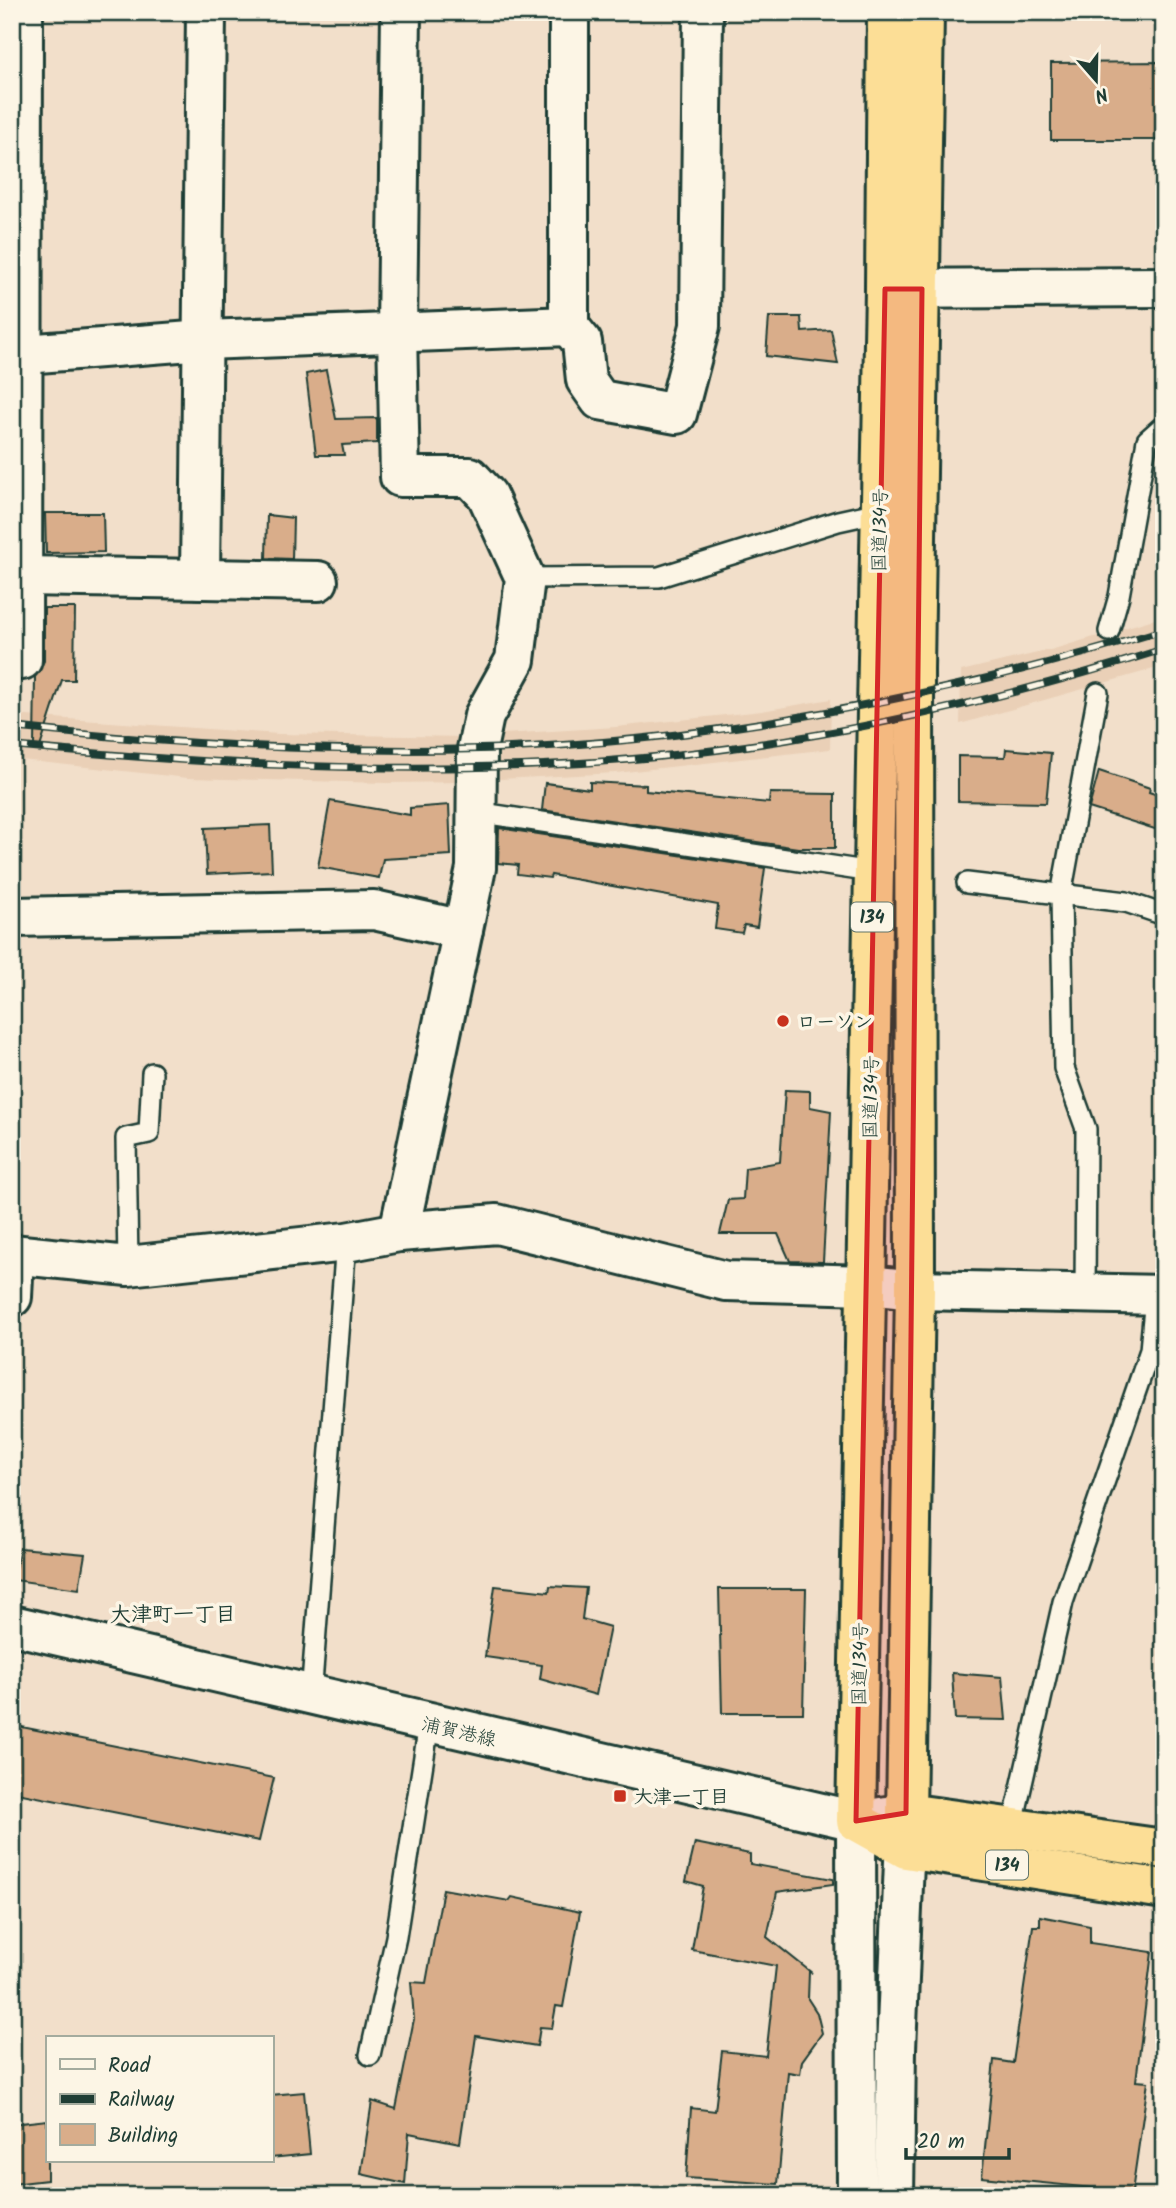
<svg xmlns="http://www.w3.org/2000/svg" width="1176" height="2208" font-family="Kalam,'Klee One',sans-serif">
	<rect width="100%" height="100%" fill="#f2dfca"/>
	<filter id="ink" filterUnits="userSpaceOnUse"><feTurbulence type="fractalNoise" baseFrequency=".0143" numOctaves="2"/><feDisplacementMap in="SourceGraphic" scale="14" xChannelSelector="R" yChannelSelector="G"/><feConvolveMatrix kernelMatrix="1 2 1 2 8 2 1 2 1" color-interpolation-filters="sRGB"/></filter>
	<g filter="url(#ink)">
		<g fill="#ead0b7">
			<polygon points="1164,616 1164,666 960,724 961,671 1054,649"/>
			<polygon points="831,699 830,749 616,773 482,780 486,735 616,727 762,711"/>
			<polygon points="12,715 279,734 469,737 467,782 386,783 188,778 12,759"/>
		</g>
		<g fill="#d9ad8a" stroke="#1f3d34" stroke-width="2">
			<polygon points="1164,62 1164,140 1051,140 1051,63"/>
			<polygon points="769,317 801,317 802,332 831,330 838,364 766,356"/>
			<polygon points="326,370 336,419 377,418 377,443 342,445 344,455 316,455 306,374"/>
			<polygon points="45,513 103,513 104,552 46,553"/>
			<polygon points="267,515 293,518 292,559 266,558"/>
			<polygon points="44,608 75,608 74,680 62,680 40,747 34,746 35,677 44,661"/>
			<polygon points="1006,749 1051,753 1046,803 958,801 958,756 1005,757"/>
			<polygon points="1099,771 1150,788 1149,792 1164,797 1164,832 1089,808"/>
			<polygon points="590,782 646,785 646,791 769,803 770,793 835,794 835,848 798,848 542,810 545,783 590,789"/>
			<polygon points="330,801 410,815 410,808 449,805 451,855 383,859 379,878 318,867"/>
			<polygon points="270,825 272,871 207,874 205,828"/>
			<polygon points="499,828 765,868 757,927 744,925 742,933 715,929 718,905 551,875 550,878 517,874 518,865 498,863"/>
			<polygon points="785,1090 810,1091 810,1107 831,1111 823,1262 790,1261 778,1234 720,1234 728,1200 743,1199 745,1168 780,1162"/>
			<polygon points="20,1548 85,1554 79,1589 14,1580"/>
			<polygon points="495,1586 549,1592 550,1586 586,1588 582,1619 610,1627 596,1695 540,1679 542,1665 485,1657"/>
			<polygon points="719,1589 806,1589 803,1713 722,1713"/>
			<polygon points="952,1673 1002,1677 1006,1720 955,1719"/>
			<polygon points="12,1725 274,1778 259,1841 12,1792"/>
			<polygon points="695,1843 750,1854 750,1864 833,1879 833,1884 777,1892 767,1937 812,1973 809,1972 808,1999 817,2013 822,2033 802,2061 800,2074 788,2072 778,2184 686,2178 691,2108 715,2111 722,2051 766,2056 776,1966 692,1950 703,1886 686,1881"/>
			<polygon points="443,1889 509,1901 512,1897 580,1912 563,2007 556,2006 552,2028 540,2027 537,2046 476,2036 460,2143 409,2133 405,2184 361,2174 372,2101 396,2109 414,2019 411,1982 426,1983"/>
			<polygon points="1040,1916 1090,1926 1090,1943 1152,1952 1136,2081 1148,2082 1132,2192 982,2177 994,2060 1013,2063 1033,1926 1040,1926"/>
			<polygon points="304,2092 310,2154 271,2158 271,2095"/>
			<polygon points="47,2120 47,2180 12,2184 12,2124"/>
		</g>
		<g fill="none" stroke-linecap="round" stroke-linejoin="round">
			<g stroke="#1f3d34" stroke-width="24">
				<g id="service">
					<polyline points="525,578 659,577 838,521 879,512"/>
					<polyline points="1109,631 1119,596 1147,440 1164,425"/>
					<polyline points="476,812 872,872"/>
					<polyline points="967,883 1126,902 1164,915"/>
					<polyline points="128,1266 126,1138 149,1133 152,1073"/>
					<polyline points="1085,1295 1086,1129 1064,1068 1061,895 1098,693"/>
					<polyline points="311,1696 346,1242"/>
					<polyline points="1012,1828 1063,1602 1150,1350 1155,1297"/>
					<polyline points="370,2055 396,1937 429,1724"/>
				</g>
			</g>
			<g stroke="#1f3d34" stroke-width="44">
				<g id="minor">
					<polyline points="569,12 569,326 582,342 586,380 600,400 677,414 700,326 703,12"/>
					<polyline points="886,289 1164,287"/>
					<polyline points="12,355 204,340 569,326"/>
					<polyline points="21,576 318,581"/>
					<polyline points="200,579 206,12"/>
					<polyline points="22,660 23,12"/>
					<polyline points="12,917 374,910 463,930"/>
					<polyline points="399,1232 476,868 477,749 484,716 515,660 525,578 487,495 470,477 400,477 397,331 401,12"/>
					<polyline points="12,1254 128,1266 346,1242 399,1232 497,1224 726,1281 868,1285 915,1290 1164,1295"/>
					<polyline points="12,1297 14,1255"/>
				</g>
			</g>
			<g stroke="#1f3d34" stroke-width="44">
				<g id="tertiary">
					<polyline points="856,1821 857,2196"/>
					<polyline points="894,2196 896,2049 906,1815"/>
				</g>
			</g>
			<g stroke="#1f3d34" stroke-width="44">
				<polyline id="secondary" points="12,1625 856,1821 887,1816"/>
			</g>
			<g stroke="#1f3d34" stroke-width="44">
				<g id="trunk">
					<polyline points="887,12 885,289 856,1821 906,1849 1164,1889"/>
					<polyline points="924,12 914,669 915,1290 906,1813 1164,1849"/>
				</g>
			</g>
			<use href="#service" stroke="#fcf5e5" stroke-width="19"/>
			<use href="#minor" stroke="#fcf5e5" stroke-width="38"/>
			<use href="#tertiary" stroke="#fcf5e5" stroke-width="38"/>
			<use href="#secondary" stroke="#fcf5e5" stroke-width="38"/>
			<use href="#trunk" stroke="#fcde96" stroke-width="38"/>
			<g stroke="#1f3d34" stroke-width="8">
				<g id="rail">
					<path d="M 12,727 C 168,744 323,753 480,749 C 712,743 942,697 1164,630"/>
					<path d="M 12,746 C 190,763 366,773 544,765 C 753,756 964,712 1164,649"/>
				</g>
			</g>
			<use href="#rail" stroke="#fcf5e5" stroke-width="5" stroke-dasharray="16" stroke-linecap="butt"/>
		</g>
	</g>
	<path fill="#d62828" fill-opacity="0.2" stroke="#d62828" stroke-width="5" stroke-linejoin="round" d="M 885,289 L 922,289 L 906,1813 L 856,1821 Z"/>
	<g fill="#c8321e" stroke="#fcf5e5" stroke-width="2.5">
		<circle cx="783" cy="1021" r="7"/>
		<rect x="613" y="1789" width="14" height="14" rx="3.5"/>
	</g>
	<g text-anchor="middle" stroke-width="7" stroke-linejoin="round" paint-order="stroke">
		<g fill="#fcf5e5" stroke="#617469" stroke-width="2">
			<rect x="851" y="902.5" width="42" height="29" rx="5"/>
			<rect x="986" y="1850.5" width="42" height="29" rx="5"/>
		</g>
		<g font-size="18" font-weight="bold" fill="#1f3d34">
			<text x="872" y="923">134</text>
			<text x="1007" y="1871">134</text>
		</g>
		<g font-size="19" fill="#1f3d34" stroke="#fcf5e5">
			<text transform="translate(879 530) rotate(-89)" y="7">国道134号</text>
			<text transform="translate(870 1097) rotate(-89)" y="7">国道134号</text>
			<text transform="translate(859 1664) rotate(-89)" y="7">国道134号</text>
			<text transform="translate(459 1731) rotate(13)" y="7">浦賀港線</text>
		</g>
		<g font-size="19" font-weight="bold" fill="#1f3d34" stroke="#fcf5e5" text-anchor="start">
			<text x="797" y="1028">ローソン</text>
			<text x="634" y="1803">大津一丁目</text>
		</g>
		<g font-size="21" font-weight="bold" fill="#1f3d34" stroke="#fcf5e5">
			<text x="173" y="1621">大津町一丁目</text>
		</g>
	</g>
	<rect width="1176" height="2208" fill="none" stroke="#fcf5e5" stroke-width="42"/>
	<rect x="21" y="21" width="1134" height="2166" fill="none" stroke="#1f3d34" stroke-width="2.5" filter="url(#ink)"/>
	<rect x="46" y="2036" width="228" height="126" fill="#fcf5e5" stroke="#a4ab9e" stroke-width="2"/>
	<rect x="60" y="2059" width="35" height="10" fill="#fcf5e5" stroke="#a4ab9e" stroke-width="2"/>
	<text x="108" y="2072" font-size="21" fill="#1f3d34">Road</text>
	<rect x="60" y="2094" width="35" height="10" fill="#1f3d34" stroke="#a4ab9e" stroke-width="2"/>
	<text x="108" y="2106" font-size="21" fill="#1f3d34">Railway</text>
	<rect x="60" y="2124" width="35" height="21" fill="#d9ad8a" stroke="#a4ab9e" stroke-width="2"/>
	<text x="108" y="2142" font-size="21" fill="#1f3d34">Building</text>
	<g transform="translate(1096 80) rotate(160)" stroke="#fcf5e5" stroke-width="5" paint-order="stroke">
	<path d="M0-5L12 26L0 18L-12 26Z" fill="#1f3d34"/>
	<text y="-10" font-size="19" font-weight="bold" text-anchor="middle" fill="#1f3d34">N</text>
	</g>
	<path d="M906 2148v10h103v-10" fill="none" stroke="#1f3d34" stroke-width="3.5"/>
	<text x="917" y="2148" font-size="21" fill="#1f3d34" stroke="#fcf5e5" stroke-width="5" paint-order="stroke">20 m</text>
</svg>
